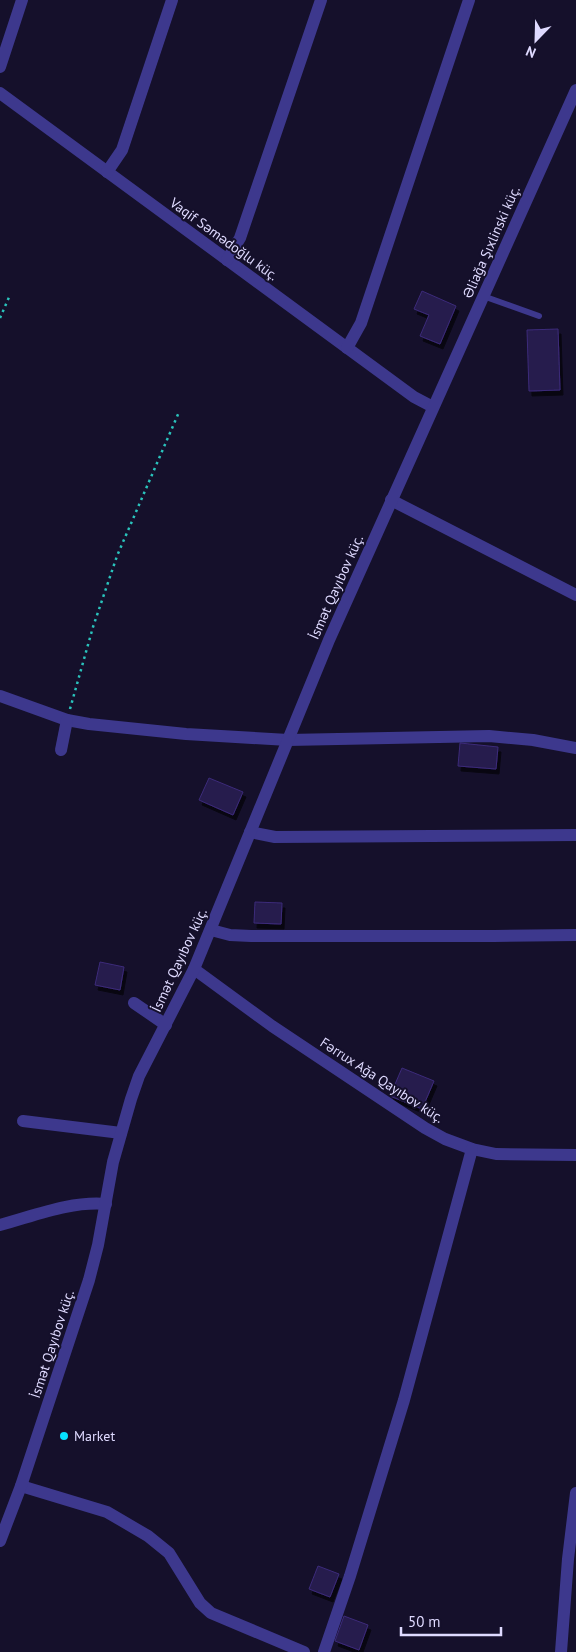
<svg xmlns="http://www.w3.org/2000/svg" width="576" height="1652" font-family="'PT Sans',sans-serif">
	<defs>
		<filter id="shadow"><feDropShadow dx="3" dy="5" stdDeviation="0" flood-color="#0009"/></filter>
	</defs>
	<rect width="100%" height="100%" fill="#15102b"/>
	<g fill="#261b4d" stroke="#3c2b7a" filter="url(#shadow)">
		<polygon points="422,291 456,306 440,344 420,336 429,315 414,309"/>
		<polygon points="558,329 560,390 529,391 527,330"/>
		<polygon points="460,743 498,747 496,769 458,766"/>
		<polygon points="209,778 243,792 233,815 199,800"/>
		<polygon points="255,902 282,903 281,924 254,923"/>
		<polygon points="100,962 124,967 120,990 95,985"/>
		<polygon points="402,1068 434,1081 422,1109 390,1096"/>
		<polygon points="318,1566 339,1574 330,1597 309,1589"/>
		<polygon points="344,1616 368,1625 359,1650 335,1641"/>
	</g>
	<g fill="none" stroke-linecap="round" stroke-linejoin="round">
		<g stroke="#2ac3bc" stroke-width="2.5" stroke-dasharray="2.5 4" stroke-linecap="butt">
			<polyline points="0,318 10,295"/>
			<polyline points="70,709 93,627 117,556 179,412"/>
		</g>
		<polyline stroke="#3d388d" stroke-width="6" points="483,296 539,316"/>
		<g stroke="#3d388d" stroke-width="12">
			<polyline points="0,67 22,0"/>
			<polyline points="0,93 414,397 433,407"/>
			<polyline points="107,172 122,150 172,0"/>
			<polyline points="227,260 240,238 321,0"/>
			<polyline points="347,348 361,323 469,0"/>
			<polyline points="391,500 576,595"/>
			<polyline points="0,696 67,720 89,724 186,734 288,740 489,736 533,740 576,748"/>
			<polyline points="61,750 67,720"/>
			<polyline points="250,832 275,837 576,835"/>
			<polyline points="211,930 230,935 251,936 494,936 576,935"/>
			<polyline points="194,969 272,1026 425,1128 445,1139 472,1149 496,1154 576,1155"/>
			<polyline points="134,1003 166,1025"/>
			<polyline points="23,1121 121,1133"/>
			<path d="M 0,1225 C 34,1216 70,1201 106,1204"/>
			<polyline points="21,1486 107,1512 148,1536 169,1553 200,1603 211,1613 304,1652"/>
			<polyline points="324,1652 350,1576 404,1400 472,1149"/>
			<polyline points="561,1652 568,1559 576,1493"/>
		</g>
		<polyline stroke="#3d388d" stroke-width="12" points="0,1541 21,1486 89,1280 98,1245 113,1162 131,1099 139,1076 194,969 329,640 576,90"/>
	</g>
	<circle fill="#06e2ff" stroke="#15102b" stroke-width="2" cx="64" cy="1436" r="5"/>
	<g text-anchor="middle" stroke-width="4" stroke-linejoin="round" paint-order="stroke">
		<g font-size="14" fill="#dfdaff" stroke="#15102b">
			<text transform="translate(224 239) rotate(36)" y="5">Vaqif Səmədoğlu küç.</text>
			<text transform="translate(491 242) rotate(-66)" y="5">Əliağa Şıxlinski küç.</text>
			<text transform="translate(336 587) rotate(-66)" y="5">İsmət Qayıbov küç.</text>
			<text transform="translate(179 960) rotate(-65)" y="5">İsmət Qayıbov küç.</text>
			<text transform="translate(382 1080) rotate(33)" y="5">Fərrux Ağa Qayıbov küç.</text>
			<text transform="translate(52 1344) rotate(-72)" y="5">İsmət Qayıbov küç.</text>
		</g>
		<g font-size="14" fill="#dfdaff" stroke="#15102b" text-anchor="start">
			<text x="74" y="1441">Market</text>
		</g>
	</g>
	<g transform="translate(536 40) rotate(203)" stroke="#15102b" stroke-width="4" paint-order="stroke">
	<path d="M0-4L9 19L0 12L-9 19Z" fill="#dfdaff"/>
	<text y="-8" font-size="14" font-weight="bold" text-anchor="middle" fill="#dfdaff">N</text>
	</g>
	<path d="M401 1627v8h100v-8" fill="none" stroke="#dfdaff" stroke-width="2.5"/>
	<text x="408" y="1627" font-size="15" fill="#dfdaff" stroke="#15102b" stroke-width="4" paint-order="stroke">50 m</text>
</svg>
